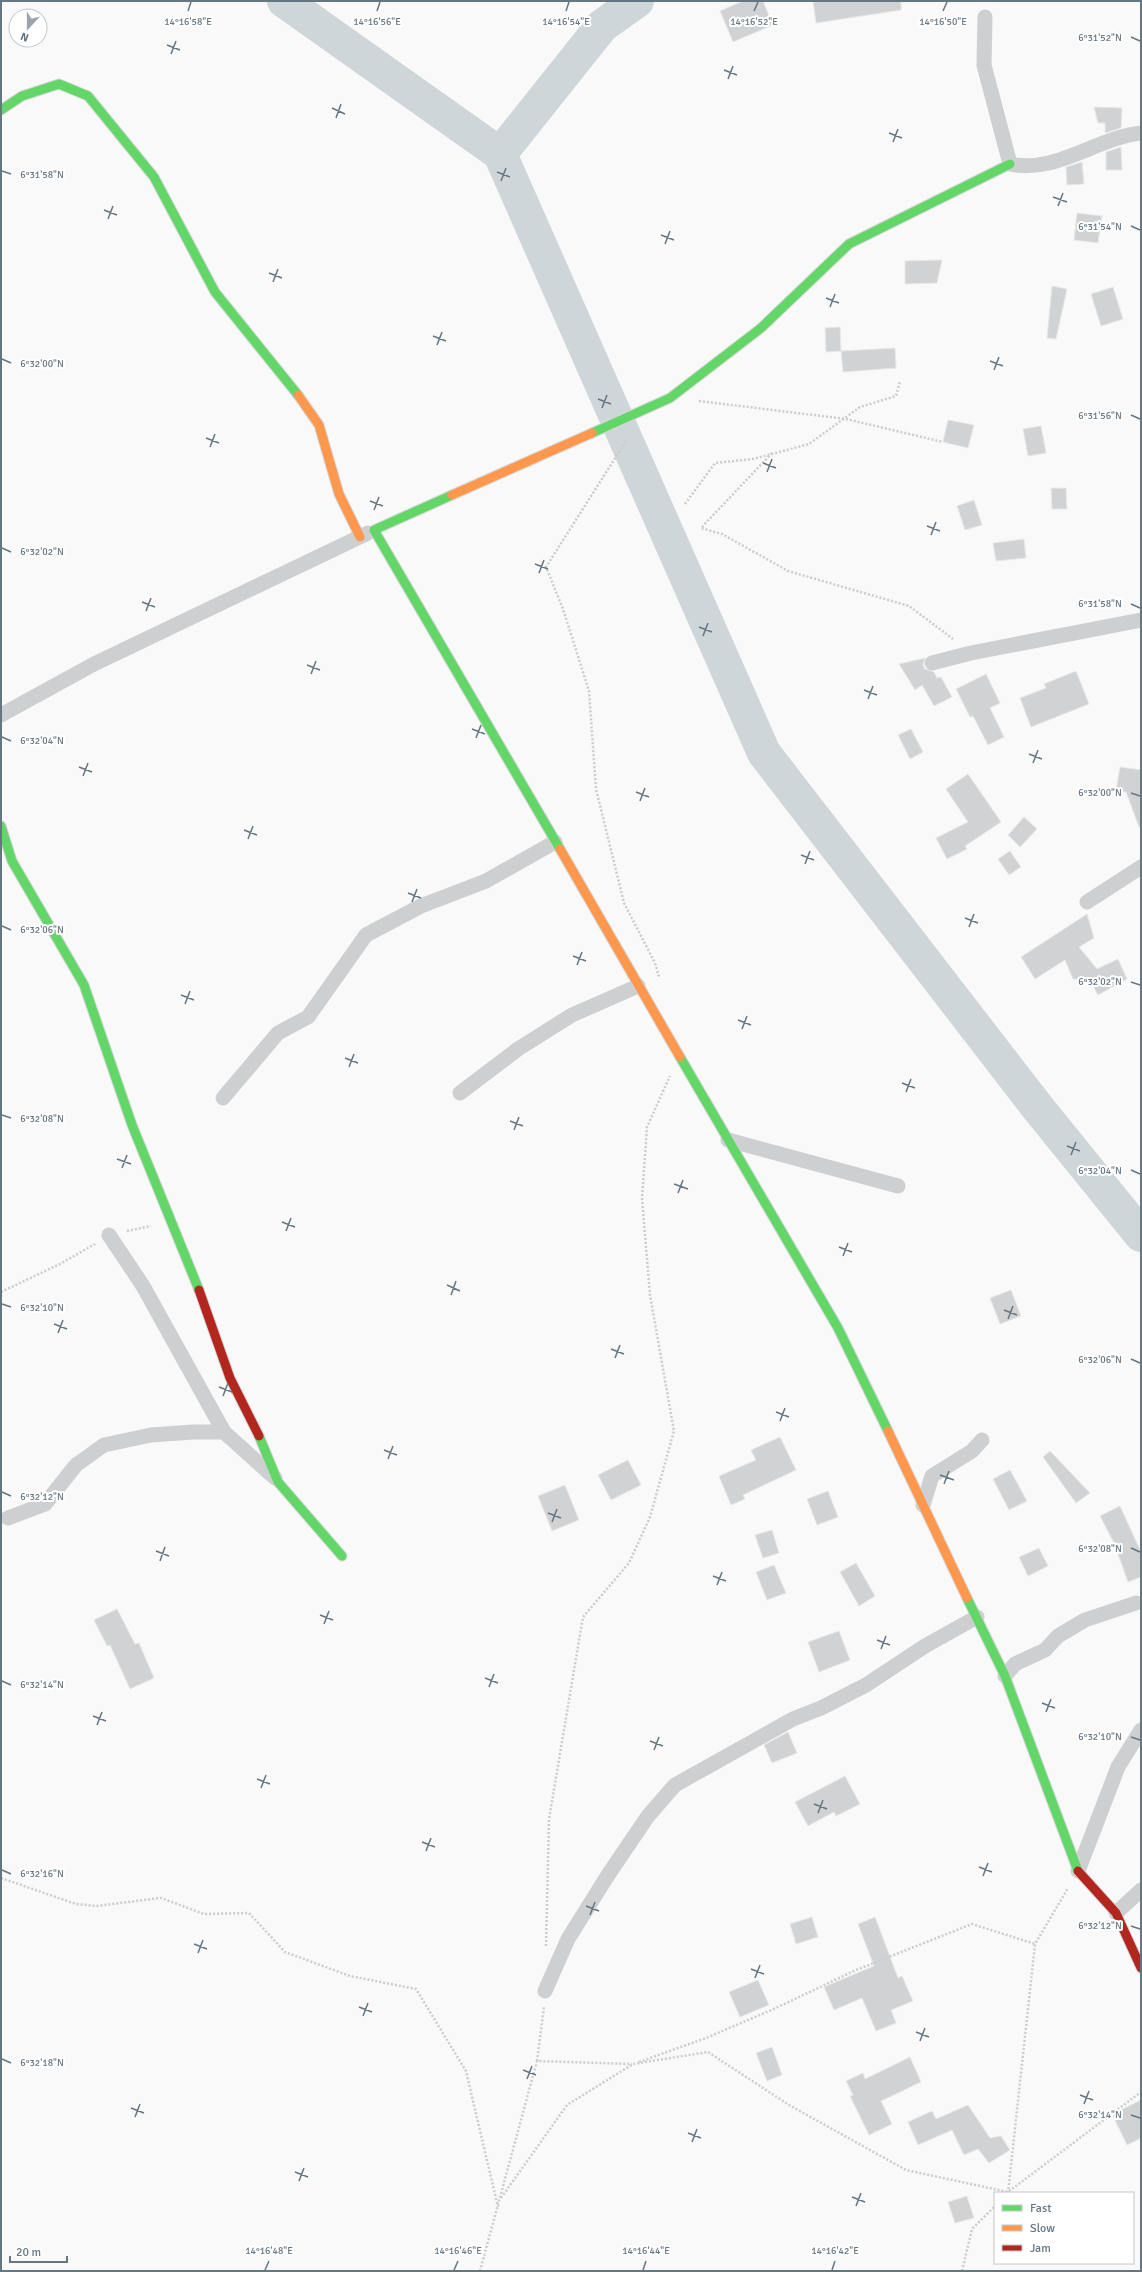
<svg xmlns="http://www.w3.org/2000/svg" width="1142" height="2272" font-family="Signika,sans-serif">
	<rect width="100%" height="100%" fill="#f9f9f9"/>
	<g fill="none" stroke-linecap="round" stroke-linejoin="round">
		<g stroke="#ced6d9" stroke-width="34">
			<polyline points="284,1 500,154"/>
			<polyline points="637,1 602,26 500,154 764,753 1038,1108 1141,1235"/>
		</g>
	</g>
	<g fill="#d0d2d3" stroke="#e8e8e8">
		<polygon points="743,1 763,1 773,25 733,42 720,11"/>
		<polygon points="813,1 901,1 901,10 816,23"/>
		<polygon points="1094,107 1122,108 1121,128 1105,133 1105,123 1098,123"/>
		<polygon points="1121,147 1122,170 1106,170 1106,152"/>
		<polygon points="1082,162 1084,184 1067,185 1066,167"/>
		<polygon points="1077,213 1102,216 1098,243 1074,240"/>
		<polygon points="942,260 937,283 905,284 905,261"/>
		<polygon points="1052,286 1067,289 1056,339 1047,338"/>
		<polygon points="1113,287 1123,319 1101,326 1091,294"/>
		<polygon points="840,327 841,351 826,352 825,328"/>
		<polygon points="895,348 896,368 843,372 841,351"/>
		<polygon points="948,420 974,425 968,448 943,442"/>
		<polygon points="1041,426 1046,453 1028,456 1023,429"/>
		<polygon points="1051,488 1066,488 1067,509 1052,509"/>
		<polygon points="974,500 982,525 965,530 957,506"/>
		<polygon points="1024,539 1026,558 996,561 993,543"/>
		<polygon points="925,658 923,665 925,669 934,672 937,678 941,677 952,697 934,706 922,685 915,690 899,664"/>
		<polygon points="1076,671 1089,704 1031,727 1020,698 1046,688 1044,684"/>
		<polygon points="986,674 1000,703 990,708 1004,737 988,745 973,716 970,717 956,689"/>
		<polygon points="911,729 923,752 910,759 898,735"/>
		<polygon points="1120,767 1141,770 1141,827 1139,827 1126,792 1116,791"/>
		<polygon points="968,774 1001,822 965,846 967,849 947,859 936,838 968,822 946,789"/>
		<polygon points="1024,817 1037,829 1020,847 1008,835"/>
		<polygon points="1010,851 1021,867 1009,875 998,859"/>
		<polygon points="1087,914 1094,938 1079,947 1097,969 1118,959 1127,979 1098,995 1090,980 1073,979 1065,960 1035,979 1021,957"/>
		<polygon points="1011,1290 1021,1316 1000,1324 990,1298"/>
		<polygon points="780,1437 796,1470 743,1495 745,1499 731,1505 719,1476 756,1460 751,1450"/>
		<polygon points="1050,1451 1090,1493 1076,1503 1043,1457"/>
		<polygon points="628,1460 641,1485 611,1500 598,1475"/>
		<polygon points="1010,1470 1027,1501 1009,1510 993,1479"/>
		<polygon points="565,1485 579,1520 552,1531 538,1496"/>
		<polygon points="828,1491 838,1517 817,1525 807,1499"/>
		<polygon points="1120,1506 1141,1552 1141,1577 1128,1582 1114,1543 1100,1516"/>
		<polygon points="772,1530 779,1553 763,1558 755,1535"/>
		<polygon points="1039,1548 1048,1566 1028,1576 1019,1557"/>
		<polygon points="856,1563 875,1596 859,1606 840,1572"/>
		<polygon points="774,1565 786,1593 767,1600 756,1572"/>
		<polygon points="117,1609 135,1644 139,1643 154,1678 130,1689 110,1645 107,1646 94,1620"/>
		<polygon points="839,1631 850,1660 819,1672 808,1642"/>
		<polygon points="788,1732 797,1753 772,1763 764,1745"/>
		<polygon points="845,1776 860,1804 836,1816 834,1812 808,1826 795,1802"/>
		<polygon points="812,1917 818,1937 796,1944 790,1924"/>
		<polygon points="875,1917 898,1978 902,1976 913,2001 891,2010 896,2023 876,2031 862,1998 834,2010 824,1987 874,1966 858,1924"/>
		<polygon points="758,1980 769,2005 740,2017 729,1992"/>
		<polygon points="772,2047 782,2075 767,2081 756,2053"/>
		<polygon points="910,2057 921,2082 881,2101 892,2124 869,2135 850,2096 853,2095 846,2081 863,2073 865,2079"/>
		<polygon points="1141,2100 1141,2138 1127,2145 1112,2114"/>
		<polygon points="968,2105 990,2138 1001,2136 1010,2150 989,2163 978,2149 964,2155 952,2130 918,2145 908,2122 932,2111 936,2119"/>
		<polygon points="967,2196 974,2218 955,2223 948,2202"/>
	</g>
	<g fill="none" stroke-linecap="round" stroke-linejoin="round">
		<g stroke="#d5d6d7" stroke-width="11">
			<g id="fast">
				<polyline points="1,110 22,96 59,84 88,96 154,177 215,292 298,395"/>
				<polyline points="592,433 670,398 761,328 849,244 1010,164"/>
				<polyline points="452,495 374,530 560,849"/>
				<polyline points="1,826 12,861 84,985 132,1125 199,1290"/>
				<polyline points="680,1057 838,1328 888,1431"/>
				<polyline points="259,1436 278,1482 342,1556"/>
				<polyline points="967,1598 1005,1676 1078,1871"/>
			</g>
		</g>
		<g stroke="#d5d6d7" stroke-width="11">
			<g id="slow">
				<polyline points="298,395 319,425 339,494 360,537"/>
				<polyline points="452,495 592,433"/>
				<polyline points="560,849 680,1057"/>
				<polyline points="888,1431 967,1598"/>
			</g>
		</g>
		<g stroke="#d5d6d7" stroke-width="11">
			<g id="jam">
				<polyline points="199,1290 230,1378 259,1436"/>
				<polyline points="1078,1871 1116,1913 1141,1968"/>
			</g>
		</g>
		<g stroke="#cbcccd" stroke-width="2.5" stroke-dasharray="2 2" stroke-linecap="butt">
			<polyline points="699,401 846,419 943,442"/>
			<polyline points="626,441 546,567 563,609 589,691 596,789 624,903 655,963 659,977"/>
			<polyline points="772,453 701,528 722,534 788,571 909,606 953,639"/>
			<polyline points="685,504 715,463 753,459 809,444 860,407 896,396 900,381"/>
			<polyline points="127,1231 151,1226"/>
			<polyline points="1,1292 60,1264 95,1244"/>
			<polyline points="1,1878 76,1904 96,1906 161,1898 204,1914 249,1913 285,1952 350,1976 416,1989 466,2071 498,2207"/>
			<polyline points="546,1946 549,1819 583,1617 629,1563 650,1517 674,1431 650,1295 642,1198 647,1127 670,1076"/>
			<polyline points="537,2061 544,2007"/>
			<polyline points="639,2062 706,2038 776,2008 856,1970 972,1924 1035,1944"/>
			<polyline points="1008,2193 1035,1944 1068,1888"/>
			<polyline points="501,2198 567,2105 633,2064 708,2052 789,2105 906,2170 1008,2192 1141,2092"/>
			<polyline points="480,2271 537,2061 632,2064"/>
			<polyline points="962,2271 972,2229 995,2206"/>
		</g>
		<g stroke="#cecfd0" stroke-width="15">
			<path d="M 985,17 L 984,65 L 1010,164 C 1056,174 1096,138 1141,133"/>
			<polyline points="932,663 971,653 1141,620"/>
			<polyline points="1,715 94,664 368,533"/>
			<polyline points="1087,902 1141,867"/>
			<polyline points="460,1093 518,1049 572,1015 638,986"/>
			<polyline points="223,1098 278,1033 308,1017 366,935 421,906 486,881 555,842"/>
			<polyline points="728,1140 898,1186"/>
			<polyline points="109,1235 143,1286 224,1432 275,1478"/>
			<polyline points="923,1505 932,1476 972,1451 982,1440"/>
			<polyline points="8,1518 45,1504 76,1465 104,1445 151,1435 193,1432 224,1432"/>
			<polyline points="1005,1676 1015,1664 1045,1650 1058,1636 1085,1620 1136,1603"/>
			<polyline points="1078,1871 1118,1767 1141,1730"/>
			<polyline points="1116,1913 1141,1890"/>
			<polyline points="545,1991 568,1939 608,1875 648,1816 675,1785 793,1719 821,1708 866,1685 925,1646 977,1617"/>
		</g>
		<use href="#fast" stroke="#63d668" stroke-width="9"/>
		<use href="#slow" stroke="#ff974d" stroke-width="9"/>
		<use href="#jam" stroke="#b3261e" stroke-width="9"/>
	</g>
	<path fill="none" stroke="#657683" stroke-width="1.5" d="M 188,11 L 191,2M 377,11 L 380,2M 566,11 L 569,2M 754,11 L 758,2M 943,11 L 947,2M 1131,37 L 1140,41M 167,45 L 180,50M 171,54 L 176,41M 724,70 L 737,75M 728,79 L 733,66M 332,108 L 345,114M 336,118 L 341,104M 889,133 L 902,138M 893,142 L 898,129M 2,171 L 11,174M 497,172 L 510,177M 501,181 L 506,168M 1053,197 L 1067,202M 1058,206 L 1063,193M 104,210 L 117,215M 108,219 L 113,206M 1131,226 L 1140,230M 661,235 L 674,240M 665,244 L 670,231M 269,273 L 282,278M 273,282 L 278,269M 826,298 L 839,303M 830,307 L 835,294M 433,336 L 446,341M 437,345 L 442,332M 2,359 L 11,363M 990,361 L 1003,366M 994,370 L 999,357M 598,399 L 611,404M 602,408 L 607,395M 1131,415 L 1140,419M 206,438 L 219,443M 210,447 L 215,434M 763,463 L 776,468M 767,472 L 772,459M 370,501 L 383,506M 374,510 L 379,497M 927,526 L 940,531M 931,535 L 936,522M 2,548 L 11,552M 535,564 L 548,569M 539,573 L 544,560M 142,602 L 155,607M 1131,604 L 1140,608M 146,611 L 151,598M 699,627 L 712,632M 703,636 L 708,623M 307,665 L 320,670M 311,674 L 316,661M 864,690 L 877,695M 868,699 L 873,686M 472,729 L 485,734M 2,737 L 11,741M 476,738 L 481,725M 1029,754 L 1042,759M 1033,763 L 1038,750M 79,767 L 92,772M 83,776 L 88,763M 636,792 L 649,797M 1131,793 L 1140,796M 640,801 L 645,788M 244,830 L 257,835M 248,839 L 253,826M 801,855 L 814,860M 805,864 L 810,851M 408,893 L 421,898M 412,902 L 417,889M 965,918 L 978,923M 2,926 L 11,930M 969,927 L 974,914M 573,956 L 586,961M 577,965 L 582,952M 1131,982 L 1140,985M 181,995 L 194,1000M 185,1004 L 190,991M 738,1020 L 751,1025M 742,1029 L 747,1016M 345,1058 L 358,1063M 349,1067 L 354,1054M 902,1083 L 915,1088M 906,1092 L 911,1079M 2,1115 L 11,1118M 510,1121 L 523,1126M 514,1130 L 519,1117M 1067,1146 L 1080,1151M 1071,1155 L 1076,1142M 117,1159 L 131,1164M 122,1168 L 127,1155M 1131,1170 L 1140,1174M 674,1184 L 688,1189M 678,1193 L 683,1180M 282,1222 L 295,1227M 286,1231 L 291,1218M 839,1247 L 852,1252M 843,1256 L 848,1243M 447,1285 L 460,1291M 451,1295 L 456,1281M 2,1304 L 11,1307M 1004,1310 L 1017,1315M 1008,1319 L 1013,1306M 54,1324 L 67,1329M 58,1333 L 63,1320M 611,1349 L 624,1354M 615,1358 L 620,1345M 1131,1359 L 1140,1363M 219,1387 L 232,1392M 223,1396 L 228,1383M 776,1412 L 789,1417M 780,1421 L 785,1408M 384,1450 L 397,1455M 388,1459 L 393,1446M 940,1475 L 954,1480M 944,1484 L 949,1471M 2,1492 L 11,1496M 548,1513 L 561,1518M 552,1522 L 557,1509M 1131,1548 L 1140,1552M 156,1551 L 169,1556M 160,1561 L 165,1547M 713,1576 L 726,1581M 717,1585 L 722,1572M 320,1615 L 333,1620M 324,1624 L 329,1611M 877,1640 L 890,1645M 881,1649 L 886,1636M 485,1678 L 498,1683M 2,1681 L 11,1685M 489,1687 L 494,1674M 1042,1703 L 1055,1708M 1046,1712 L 1051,1699M 93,1716 L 106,1721M 97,1725 L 102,1712M 1131,1737 L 1140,1740M 650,1741 L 663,1746M 654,1750 L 659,1737M 257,1779 L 270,1784M 261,1788 L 266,1775M 814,1804 L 827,1809M 818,1813 L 823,1800M 422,1842 L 435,1847M 426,1851 L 431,1838M 979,1867 L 992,1872M 2,1870 L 11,1874M 983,1876 L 988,1863M 586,1906 L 599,1911M 590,1915 L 595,1902M 1131,1926 L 1140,1929M 194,1944 L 207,1949M 198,1953 L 203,1940M 751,1969 L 764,1974M 755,1978 L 760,1965M 359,2007 L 372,2012M 363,2016 L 368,2003M 916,2032 L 929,2037M 920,2041 L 925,2028M 2,2059 L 11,2063M 523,2070 L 536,2075M 527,2079 L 532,2066M 1080,2095 L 1093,2100M 1084,2104 L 1089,2091M 131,2108 L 144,2113M 1131,2115 L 1140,2118M 135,2117 L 140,2104M 688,2133 L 701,2138M 692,2142 L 697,2129M 295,2172 L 308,2177M 299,2181 L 304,2168M 852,2197 L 865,2202M 856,2206 L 861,2193M 265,2270 L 269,2261M 454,2270 L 458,2261M 643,2270 L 646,2261M 832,2270 L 835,2261"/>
	<g font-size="10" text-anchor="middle" fill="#657683" stroke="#fff" stroke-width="4" stroke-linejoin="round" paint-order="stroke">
		<text x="188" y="25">14°16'58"E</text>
		<text x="754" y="25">14°16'52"E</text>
		<text x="377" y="25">14°16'56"E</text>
		<text x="566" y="25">14°16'54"E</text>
		<text x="943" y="25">14°16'50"E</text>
		<text x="1100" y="41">6°31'52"N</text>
		<text x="42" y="178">6°31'58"N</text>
		<text x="1100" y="230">6°31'54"N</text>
		<text x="42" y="367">6°32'00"N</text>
		<text x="1100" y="419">6°31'56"N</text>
		<text x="42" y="555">6°32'02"N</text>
		<text x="1100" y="607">6°31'58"N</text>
		<text x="42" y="744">6°32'04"N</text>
		<text x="1100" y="796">6°32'00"N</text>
		<text x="42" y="933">6°32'06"N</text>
		<text x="1100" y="985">6°32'02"N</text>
		<text x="42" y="1122">6°32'08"N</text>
		<text x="1100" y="1174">6°32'04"N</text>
		<text x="42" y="1311">6°32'10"N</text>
		<text x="1100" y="1363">6°32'06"N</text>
		<text x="42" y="1500">6°32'12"N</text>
		<text x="1100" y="1552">6°32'08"N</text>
		<text x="42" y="1688">6°32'14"N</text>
		<text x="1100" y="1740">6°32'10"N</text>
		<text x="42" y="1877">6°32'16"N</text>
		<text x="1100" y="1929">6°32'12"N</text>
		<text x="42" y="2066">6°32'18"N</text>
		<text x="1100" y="2118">6°32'14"N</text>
		<text x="269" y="2254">14°16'48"E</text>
		<text x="458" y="2254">14°16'46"E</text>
		<text x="646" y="2254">14°16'44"E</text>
		<text x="835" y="2254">14°16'42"E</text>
	</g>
	<rect width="1142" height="2272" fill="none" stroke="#657683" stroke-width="4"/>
	<rect x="994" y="2192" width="140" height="72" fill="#ffffff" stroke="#c1c8cd"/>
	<rect x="1002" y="2205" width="20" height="6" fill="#63d668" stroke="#c1c8cd"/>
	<text x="1030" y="2212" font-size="12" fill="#657683">Fast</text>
	<rect x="1002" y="2225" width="20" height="6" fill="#ff974d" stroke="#c1c8cd"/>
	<text x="1030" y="2232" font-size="12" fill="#657683">Slow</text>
	<rect x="1002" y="2245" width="20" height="6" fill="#b3261e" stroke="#c1c8cd"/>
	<text x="1030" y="2252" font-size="12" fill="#657683">Jam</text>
	<g transform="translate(28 28) rotate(201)"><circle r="19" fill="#ffffff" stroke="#c1c8cd"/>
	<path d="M0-3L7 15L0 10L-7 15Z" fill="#99a4ac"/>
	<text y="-6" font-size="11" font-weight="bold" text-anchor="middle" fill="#657683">N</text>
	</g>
	<path d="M10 2256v6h57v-6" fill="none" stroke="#657683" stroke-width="2"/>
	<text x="16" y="2256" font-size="12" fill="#657683" stroke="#ffffff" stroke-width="3" paint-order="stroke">20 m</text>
</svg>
